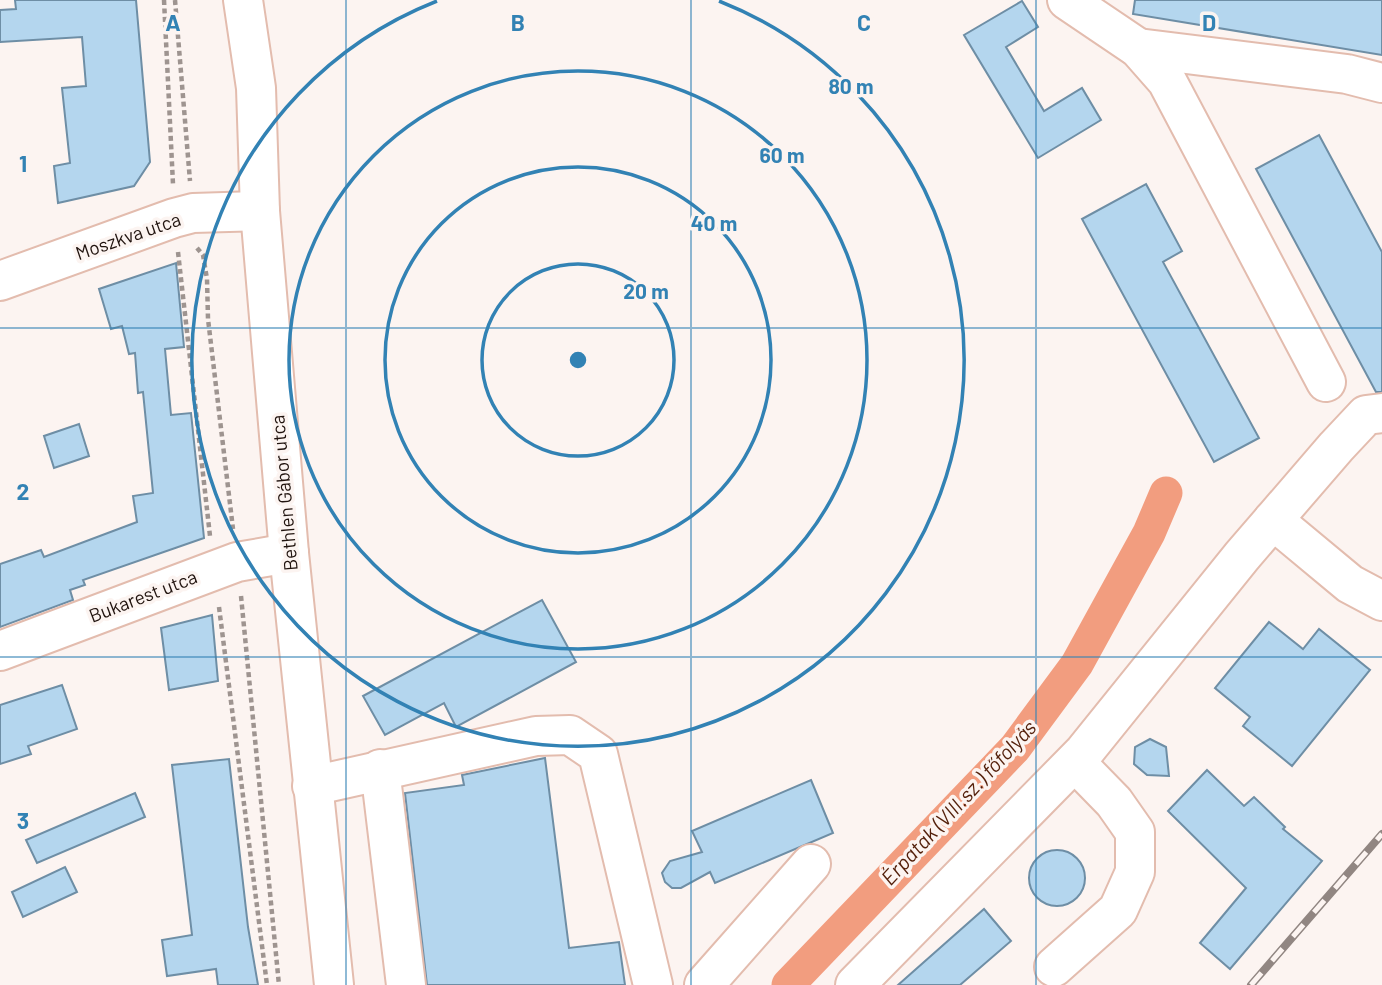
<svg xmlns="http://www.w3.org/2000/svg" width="1382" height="985" font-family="Barlow,sans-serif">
	<rect width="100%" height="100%" fill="#fcf4f1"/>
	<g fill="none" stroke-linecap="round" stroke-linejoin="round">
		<polyline stroke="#f29d7f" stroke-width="33" points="788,985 1015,748 1077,664 1149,533 1166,493"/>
	</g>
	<g fill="#b4d6ee" stroke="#6e8ea5" stroke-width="2">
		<polygon points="15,0 136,0 150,162 134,186 58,203 54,166 70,163 62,88 86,86 82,37 0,42 0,10 16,9"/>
		<polygon points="1135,0 1382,0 1382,55 1133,14"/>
		<polygon points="1022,1 1038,27 1006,47 1044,111 1082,88 1101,120 1038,158 964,35"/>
		<polygon points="1319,135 1382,252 1382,392 1376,392 1256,169"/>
		<polygon points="1146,184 1182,251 1163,262 1259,438 1214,462 1082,219"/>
		<polygon points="176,263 184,347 165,349 171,415 191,413 204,538 83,580 85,585 70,590 73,600 0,627 0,564 41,550 44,557 137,522 133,496 153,493 143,392 138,393 135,353 129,354 122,326 111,329 99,289"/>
		<polygon points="79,424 89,456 54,468 44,436"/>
		<polygon points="542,600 576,662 456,727 444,703 385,735 363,696"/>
		<polygon points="212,615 218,681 169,690 161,628"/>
		<polygon points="1269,622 1303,649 1319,629 1370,670 1292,766 1243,726 1250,717 1215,688"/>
		<polygon points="62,685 77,729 28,746 31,754 0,764 0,705"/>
		<polygon points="1150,739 1166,747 1169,776 1147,775 1134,764 1135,747"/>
		<polygon points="545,758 569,948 619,942 625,985 427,985 405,793 464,785 462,775"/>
		<polygon points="229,759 248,927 258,985 218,985 216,969 167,976 162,940 192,935 172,765"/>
		<polygon points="1207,770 1244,806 1254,797 1285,827 1283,829 1322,861 1230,969 1200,943 1246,888 1168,811"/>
		<polygon points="811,780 833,833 715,883 710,872 681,888 672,888 665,882 662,873 670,861 702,852 692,831"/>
		<polygon points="135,793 145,817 37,863 26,840"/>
		<circle cx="1057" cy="878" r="28"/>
		<polygon points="65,867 77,892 23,917 12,892"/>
		<polygon points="984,909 1011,941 960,985 898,985"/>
	</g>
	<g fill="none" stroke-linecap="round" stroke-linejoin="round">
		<g stroke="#e3bcae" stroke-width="42">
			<g id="minor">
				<polyline points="1067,0 1138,48 1167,81 1326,382"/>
				<polyline points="1138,48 1347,74 1382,83"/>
				<polyline points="0,281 174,218 193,213 260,211"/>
				<polyline points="1273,520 1350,584 1382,601"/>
				<polyline points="0,651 237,562 289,553"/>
				<polyline points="380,769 406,985"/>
				<polyline points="312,786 536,736 570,735 598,754 653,985"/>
				<polyline points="1054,967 1118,910 1135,872 1135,832 1114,802 1075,762"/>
				<polyline points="704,985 811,864"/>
				<polyline points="855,985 1084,752 1242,556 1336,447 1366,415 1382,413"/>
			</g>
		</g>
		<g stroke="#e3bcae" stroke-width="42">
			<polyline id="major" points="243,0 256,88 260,211 289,553 334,985"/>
		</g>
		<g stroke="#9e9490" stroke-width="4.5" stroke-dasharray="5 3.5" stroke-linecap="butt">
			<polyline points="164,0 173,184"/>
			<polyline points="175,0 190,181"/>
			<polyline points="197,248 203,255 207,279 208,319 233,529"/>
			<polyline points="178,252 210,536"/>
			<polyline points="241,596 279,985"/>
			<polyline points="219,607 267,985"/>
		</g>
		<use href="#minor" stroke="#fff" stroke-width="38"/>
		<use href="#major" stroke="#fff" stroke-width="38"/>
		<g stroke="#918682" stroke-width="8">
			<polyline id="rail" points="1251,985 1382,834"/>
		</g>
		<use href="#rail" stroke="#fcf4f1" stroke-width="5" stroke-dasharray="16" stroke-linecap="butt"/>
	</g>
	<path fill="none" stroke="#3282b4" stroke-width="2" stroke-opacity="0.55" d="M 346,0 L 346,985M 691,0 L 691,985M 1036,0 L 1036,985M 0,328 L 1382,328M 0,657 L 1382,657"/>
	<g fill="none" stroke="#3282b4" stroke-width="3.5">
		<circle cx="578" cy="360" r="96"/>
		<circle cx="578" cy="360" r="193"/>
		<circle cx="578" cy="360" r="289"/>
		<path d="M719 1A386 386 0 1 1 437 1"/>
	</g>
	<g text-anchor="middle" stroke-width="7" stroke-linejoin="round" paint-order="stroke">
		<g font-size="19" fill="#20130e" stroke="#fcf4f1">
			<text transform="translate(128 236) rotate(-19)" y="7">Moszkva utca</text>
			<text transform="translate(284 493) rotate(-95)" y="7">Bethlen Gábor utca</text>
			<text transform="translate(143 596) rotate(-21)" y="7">Bukarest utca</text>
		</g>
		<g font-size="21" font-style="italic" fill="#531f0a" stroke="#fcf4f1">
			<text transform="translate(959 803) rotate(-47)" y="7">Érpatak (VIII.sz.) főfolyás</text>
		</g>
	</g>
	<g font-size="23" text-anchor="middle" font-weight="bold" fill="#3282b4" stroke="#fcf4f1" stroke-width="7" stroke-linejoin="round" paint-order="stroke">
		<text x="173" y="31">A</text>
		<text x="518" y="31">B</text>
		<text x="864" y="31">C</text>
		<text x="1209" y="31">D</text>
		<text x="23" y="172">1</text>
		<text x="23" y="500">2</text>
		<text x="23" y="829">3</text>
	</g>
	<circle cx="578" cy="360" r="10" fill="#3282b4" stroke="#fcf4f1" stroke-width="3.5"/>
	<g font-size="21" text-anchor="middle" font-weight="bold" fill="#3282b4" stroke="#fcf4f1" stroke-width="7" stroke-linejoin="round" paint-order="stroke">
		<text x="851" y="94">80 m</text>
		<text x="782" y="163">60 m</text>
		<text x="714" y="231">40 m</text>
		<text x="646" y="299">20 m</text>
	</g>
</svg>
